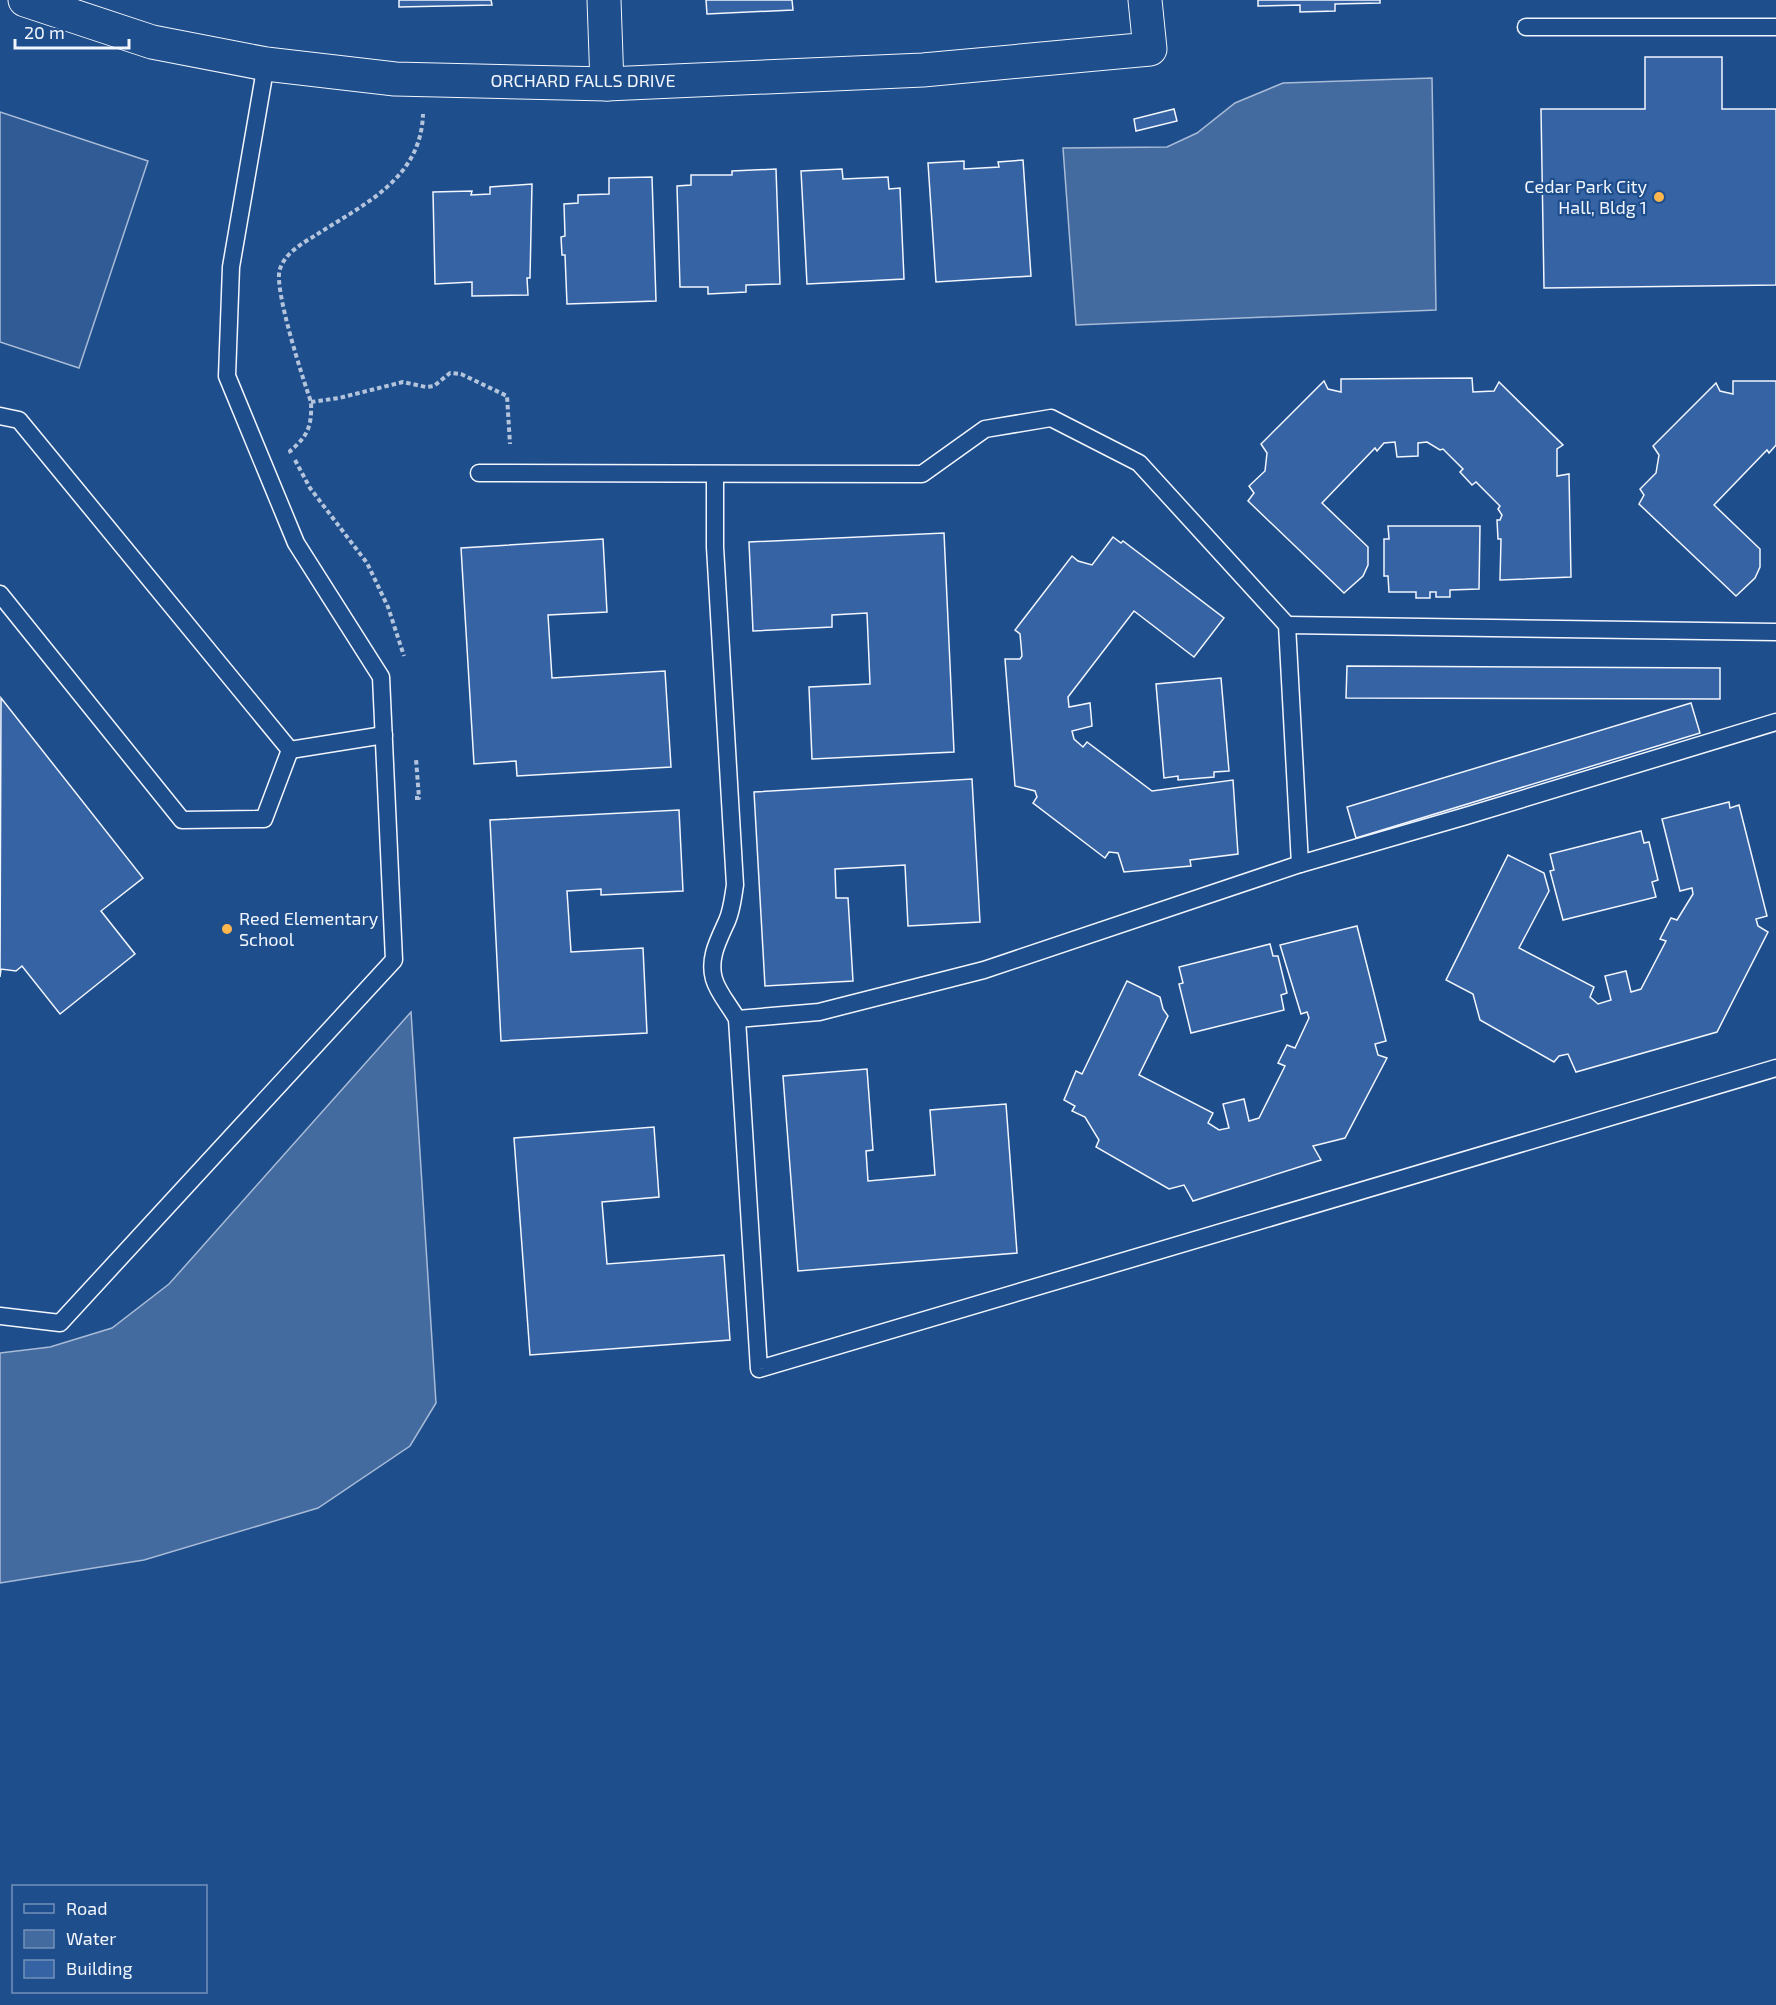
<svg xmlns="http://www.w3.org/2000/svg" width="1776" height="2005" font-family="'Exo 2',sans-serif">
	<rect width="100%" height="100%" fill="#1f4e8c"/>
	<polygon fill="#305b95" stroke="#a8bbd7" stroke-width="1.5" points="0,112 148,161 79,368 0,342"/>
	<g fill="#446ba0" stroke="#a8bbd7" stroke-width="1.5">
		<polygon points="1432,78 1436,310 1076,325 1063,148 1167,147 1197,133 1235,103 1283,83"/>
		<polygon points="411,1012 436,1403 410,1446 318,1508 144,1560 0,1583 0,1353 50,1347 112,1328 169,1284"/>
	</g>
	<g fill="#3563a3" stroke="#f2f6ff" stroke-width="1.5">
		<polygon points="399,0 491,0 492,5 399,7"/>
		<polygon points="706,0 792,0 793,10 707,14"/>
		<polygon points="1258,0 1380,0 1380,3 1335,4 1335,11 1300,12 1300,5 1258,6"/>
		<polygon points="1645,57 1722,57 1722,109 1776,109 1776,285 1544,288 1541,109 1645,109"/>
		<polygon points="1174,109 1177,121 1136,131 1134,119"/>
		<polygon points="1023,160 1031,276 936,282 928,163 964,161 964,169 999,167 998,162"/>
		<polygon points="776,169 780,284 746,285 746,292 708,294 708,287 680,287 677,186 691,185 691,175 732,175 732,171"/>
		<polygon points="842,169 843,179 888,177 889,189 900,188 904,279 807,284 801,171"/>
		<polygon points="652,177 656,301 567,304 565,255 562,255 561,237 565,236 564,204 578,203 578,195 609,194 609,178"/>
		<polygon points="532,184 530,278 527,278 528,295 472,296 472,282 435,284 433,192 472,191 471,195 490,194 490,187"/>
		<polygon points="1472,378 1473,392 1494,391 1499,382 1563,445 1557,449 1557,476 1569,474 1571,577 1500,580 1501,539 1498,539 1497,520 1500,520 1502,515 1498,509 1500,506 1476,482 1472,485 1460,472 1463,469 1443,449 1440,450 1427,442 1418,443 1418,456 1397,457 1395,442 1384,443 1377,451 1375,448 1322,503 1368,547 1368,565 1363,576 1344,593 1248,501 1254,493 1249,486 1265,471 1267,453 1261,444 1324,381 1328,389 1341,392 1341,379"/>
		<polygon points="1733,381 1776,381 1776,445 1769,453 1767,450 1714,505 1760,549 1760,567 1755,578 1736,596 1639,504 1644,495 1640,489 1656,473 1659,455 1653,446 1716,383 1720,391 1733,394"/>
		<polygon points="1388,526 1480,526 1479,589 1450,590 1450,597 1436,597 1436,592 1430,592 1430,598 1416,598 1416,592 1389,592 1388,576 1384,576 1384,539 1389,539"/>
		<polygon points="944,533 954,752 812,759 809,687 870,684 867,613 832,615 832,627 753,631 749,542"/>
		<polygon points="1113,537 1121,543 1123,541 1224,618 1194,657 1134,611 1068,697 1069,707 1090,703 1092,726 1072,731 1074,739 1083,747 1087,742 1152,791 1233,780 1238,854 1190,860 1191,866 1124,872 1118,853 1109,852 1105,858 1033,803 1037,797 1035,791 1015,786 1005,659 1020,659 1022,656 1020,634 1015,630 1072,556 1078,561 1092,565"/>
		<polygon points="603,539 607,612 548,615 552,678 665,671 671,767 517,776 516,761 474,764 461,548"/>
		<polygon points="1347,666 1720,668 1720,699 1346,698"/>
		<polygon points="1221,678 1229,771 1214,772 1214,777 1178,780 1178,776 1164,778 1156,684"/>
		<polygon points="1,698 143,878 101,911 135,954 60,1014 22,966 16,971 1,969 0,977"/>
		<polygon points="1691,703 1700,733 1356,838 1347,807"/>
		<polygon points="972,779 980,922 908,926 905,865 835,869 836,898 848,898 853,981 765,986 754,792"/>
		<polygon points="1729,802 1730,808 1739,805 1767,916 1756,919 1758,926 1768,932 1717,1032 1576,1072 1568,1054 1559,1056 1554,1062 1480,1020 1473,994 1446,980 1508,855 1544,873 1549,891 1519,948 1594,987 1590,997 1598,1004 1611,1000 1605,976 1626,971 1631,992 1641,989 1666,941 1660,939 1671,918 1677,920 1693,894 1692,888 1680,891 1662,819"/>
		<polygon points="679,810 683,891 601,895 601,889 567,891 571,952 643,948 647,1033 501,1041 490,820"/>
		<polygon points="1641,831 1644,843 1649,842 1658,880 1652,882 1656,897 1563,920 1550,871 1554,870 1550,854"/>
		<polygon points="1357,926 1386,1041 1375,1044 1378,1055 1387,1058 1345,1138 1313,1146 1321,1160 1193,1201 1184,1185 1169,1189 1096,1147 1099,1140 1085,1117 1072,1111 1075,1106 1064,1100 1076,1071 1082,1074 1127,981 1160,997 1163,1009 1168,1016 1139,1075 1213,1113 1208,1123 1219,1130 1229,1128 1223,1104 1244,1099 1249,1121 1259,1118 1285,1066 1278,1063 1287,1045 1295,1048 1309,1018 1307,1012 1301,1014 1280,945"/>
		<polygon points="1270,944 1273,956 1278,956 1287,993 1281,995 1284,1010 1191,1033 1179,984 1183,983 1179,967"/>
		<polygon points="867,1069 873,1150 866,1151 868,1181 935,1175 930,1110 1006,1104 1017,1253 798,1271 783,1076"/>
		<polygon points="654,1127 659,1197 602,1202 607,1264 724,1255 730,1340 530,1355 514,1138"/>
	</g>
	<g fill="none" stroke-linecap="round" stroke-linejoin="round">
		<g stroke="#f2f6ff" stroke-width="19">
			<g id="service">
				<polyline points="1526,27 1776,27"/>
				<polyline points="0,416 19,420 290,750 264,819 182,820 0,594"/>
				<polyline points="479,473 922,474 985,429 1051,418 1139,463 1287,625 1300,864"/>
				<path d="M 715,474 L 715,547 L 735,885 C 733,897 732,910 727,921 C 719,939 708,958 714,979 C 718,993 730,1006 737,1019 L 759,1369 L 1776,1068"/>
				<polyline points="1287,625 1776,632"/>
				<polyline points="290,750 384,735"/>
				<polyline points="737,1019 819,1012 984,970 1300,864 1466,816 1776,722"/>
				<polyline points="0,1316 60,1323 394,960 381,677 296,543 227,376 231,267 266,64"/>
			</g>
		</g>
		<g stroke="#f2f6ff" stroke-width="35">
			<g id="minor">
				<polyline points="25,0 152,42 266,64 395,79 607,84 923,70 1150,49 1145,0"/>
				<polyline points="604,0 607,84"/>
			</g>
		</g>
		<g stroke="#b3c4dc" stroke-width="4" stroke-dasharray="4.5 3" stroke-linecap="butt">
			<polyline points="311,402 339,398 403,382 426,387 434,386 450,373 461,374 507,396 510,444"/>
			<path d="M 291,453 L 290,451 C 308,436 312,426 311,402 C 303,379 273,287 280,269 C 285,253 303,243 316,235 C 364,204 421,179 423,114"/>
			<polyline points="295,460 310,488 367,563 388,607 404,656"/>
			<polyline points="415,798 419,798 416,759"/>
		</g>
		<use href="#service" stroke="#1f4e8c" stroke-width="16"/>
		<use href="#minor" stroke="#1f4e8c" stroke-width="33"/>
	</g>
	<g fill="#ffb74d" stroke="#1f4e8c" stroke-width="2">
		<circle cx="1659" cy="197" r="6"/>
		<circle cx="227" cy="929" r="6"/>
	</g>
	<g text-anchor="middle" stroke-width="4.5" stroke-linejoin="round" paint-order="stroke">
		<g font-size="18" fill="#f2f6ff" stroke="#1f4e8c">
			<text x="583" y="87">ORCHARD FALLS DRIVE</text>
		</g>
		<g font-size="18" fill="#f2f6ff" stroke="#1f4e8c" text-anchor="end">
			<text x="1647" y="193">Cedar Park City<tspan x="1647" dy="21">Hall, Bldg 1</tspan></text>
			<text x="239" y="925" text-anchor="start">Reed Elementary<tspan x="239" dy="21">School</tspan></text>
		</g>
	</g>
	<rect x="12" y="1885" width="195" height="108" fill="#1f4e8c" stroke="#7391ba" stroke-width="1.5"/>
	<rect x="24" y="1904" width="30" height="9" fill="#1f4e8c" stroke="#7391ba" stroke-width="1.5"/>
	<text x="66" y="1915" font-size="18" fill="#f2f6ff">Road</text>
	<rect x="24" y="1930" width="30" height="18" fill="#446ba0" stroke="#7391ba" stroke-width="1.5"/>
	<text x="66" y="1945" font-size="18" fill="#f2f6ff">Water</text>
	<rect x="24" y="1960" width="30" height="18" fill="#3563a3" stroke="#7391ba" stroke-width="1.5"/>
	<text x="66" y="1975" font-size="18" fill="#f2f6ff">Building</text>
	<path d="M15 39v9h114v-9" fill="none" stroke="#f2f6ff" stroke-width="3"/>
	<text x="24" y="39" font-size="18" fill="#f2f6ff" stroke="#1f4e8c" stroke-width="4.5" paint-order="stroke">20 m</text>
</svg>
